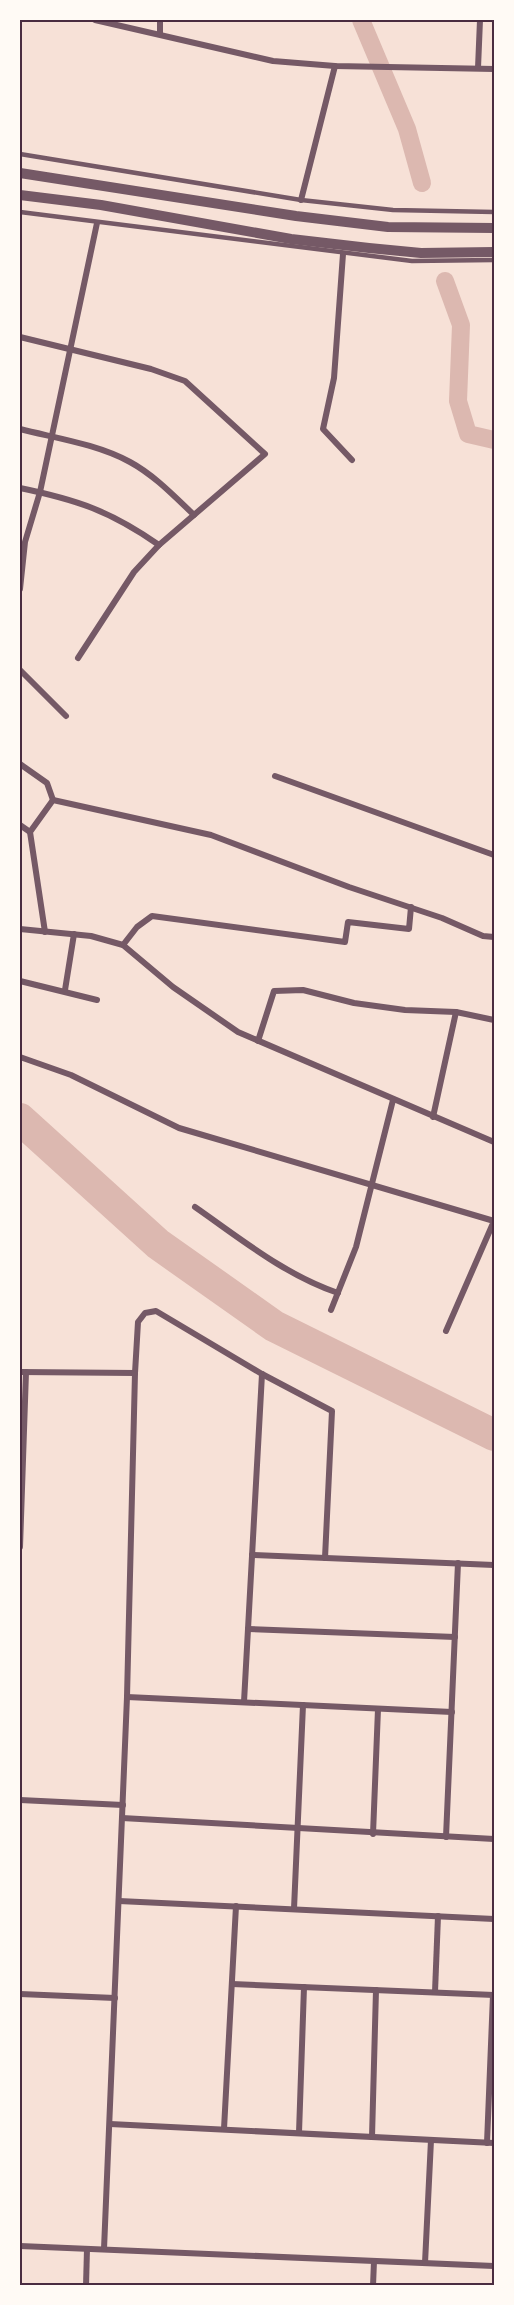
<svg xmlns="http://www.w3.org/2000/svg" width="514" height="2305" font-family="'Alegreya Sans',sans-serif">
	<rect width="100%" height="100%" fill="#f7e1d7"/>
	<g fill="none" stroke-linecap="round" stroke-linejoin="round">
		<g stroke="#dcb8b0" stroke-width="18">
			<polyline points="361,20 407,129 422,183"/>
			<polyline points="445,281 461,325 458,401 468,434 494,440"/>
		</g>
		<polyline stroke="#dcb8b0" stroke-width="32" points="20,1119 158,1244 274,1326 494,1435"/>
		<g stroke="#755966" stroke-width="4.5">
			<polyline points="20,154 301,200 393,210 494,212"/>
			<polyline points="20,212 412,261 494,260"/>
		</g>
		<g stroke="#755966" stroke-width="6">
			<polyline points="95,20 273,61 335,66 494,69"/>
			<polyline points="160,34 160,20"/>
			<polyline points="478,68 480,20"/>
			<polyline points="301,200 335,66"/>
			<polyline points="343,254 334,378 323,429 352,460"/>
			<polyline points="20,337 151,369 185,381 265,454 159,545 134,572 78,658"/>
			<path d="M 20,429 C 55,438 97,444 130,462 C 154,475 174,496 194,515"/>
			<path d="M 20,488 C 78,500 110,511 159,545"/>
			<polyline points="20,589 25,542 40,492 97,223"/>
			<polyline points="20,670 66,716"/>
			<polyline points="20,764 47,783 53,800"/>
			<polyline points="275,776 494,855"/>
			<polyline points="20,825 30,832"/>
			<polyline points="20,929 91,936 123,945 173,987 238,1032 494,1142"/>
			<polyline points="45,932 30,832 53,800 211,835 349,887 442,918 483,936 494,937"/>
			<polyline points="123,945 137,927 152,916 345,942 348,922 409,929 411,907"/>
			<polyline points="20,981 97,1000"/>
			<polyline points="65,990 74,934"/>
			<polyline points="258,1041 274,991 303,990 354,1003 405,1010 456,1012 494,1020"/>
			<polyline points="20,1057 71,1075 179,1128 494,1221 446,1331"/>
			<polyline points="433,1117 456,1012"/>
			<path d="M 195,1207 C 241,1239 285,1275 338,1293"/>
			<polyline points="331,1310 356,1247 393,1100"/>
			<polyline points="20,1372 135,1373"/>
			<polyline points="20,1547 26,1372"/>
			<polyline points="252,1555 494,1565"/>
			<polyline points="248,1629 455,1637"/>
			<polyline points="127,1697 452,1712"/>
			<polyline points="244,1702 262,1374"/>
			<polyline points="20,1800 123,1805"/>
			<polyline points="122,1818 494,1839"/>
			<polyline points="373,1834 378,1709"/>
			<polyline points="446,1837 458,1563"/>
			<polyline points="119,1901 494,1919"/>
			<polyline points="294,1909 303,1705"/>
			<polyline points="232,1984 494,1995"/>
			<polyline points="435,1992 438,1916"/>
			<polyline points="20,1994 115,1998"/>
			<polyline points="110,2124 494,2143"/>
			<polyline points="224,2129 236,1906"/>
			<polyline points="299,2133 304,1987"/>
			<polyline points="372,2137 376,1990"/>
			<polyline points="487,2143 493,1995"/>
			<polyline points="20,2246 494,2266"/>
			<polyline points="104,2249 127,1697 135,1373 138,1322 145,1313 156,1311 262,1374 332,1411 325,1558"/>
			<polyline points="425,2263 431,2140"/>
			<polyline points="86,2286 87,2249"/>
			<polyline points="373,2286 374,2261"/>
		</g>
		<g stroke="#755966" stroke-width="10">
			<polyline points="20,173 296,216 388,227 494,228"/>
			<polyline points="20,195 101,205 291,239 369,248 421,253 494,252"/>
		</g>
	</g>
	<rect width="514" height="2305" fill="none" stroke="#fffaf5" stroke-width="42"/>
	<rect x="21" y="21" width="472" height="2263" fill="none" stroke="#4a2c40" stroke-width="2"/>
</svg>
